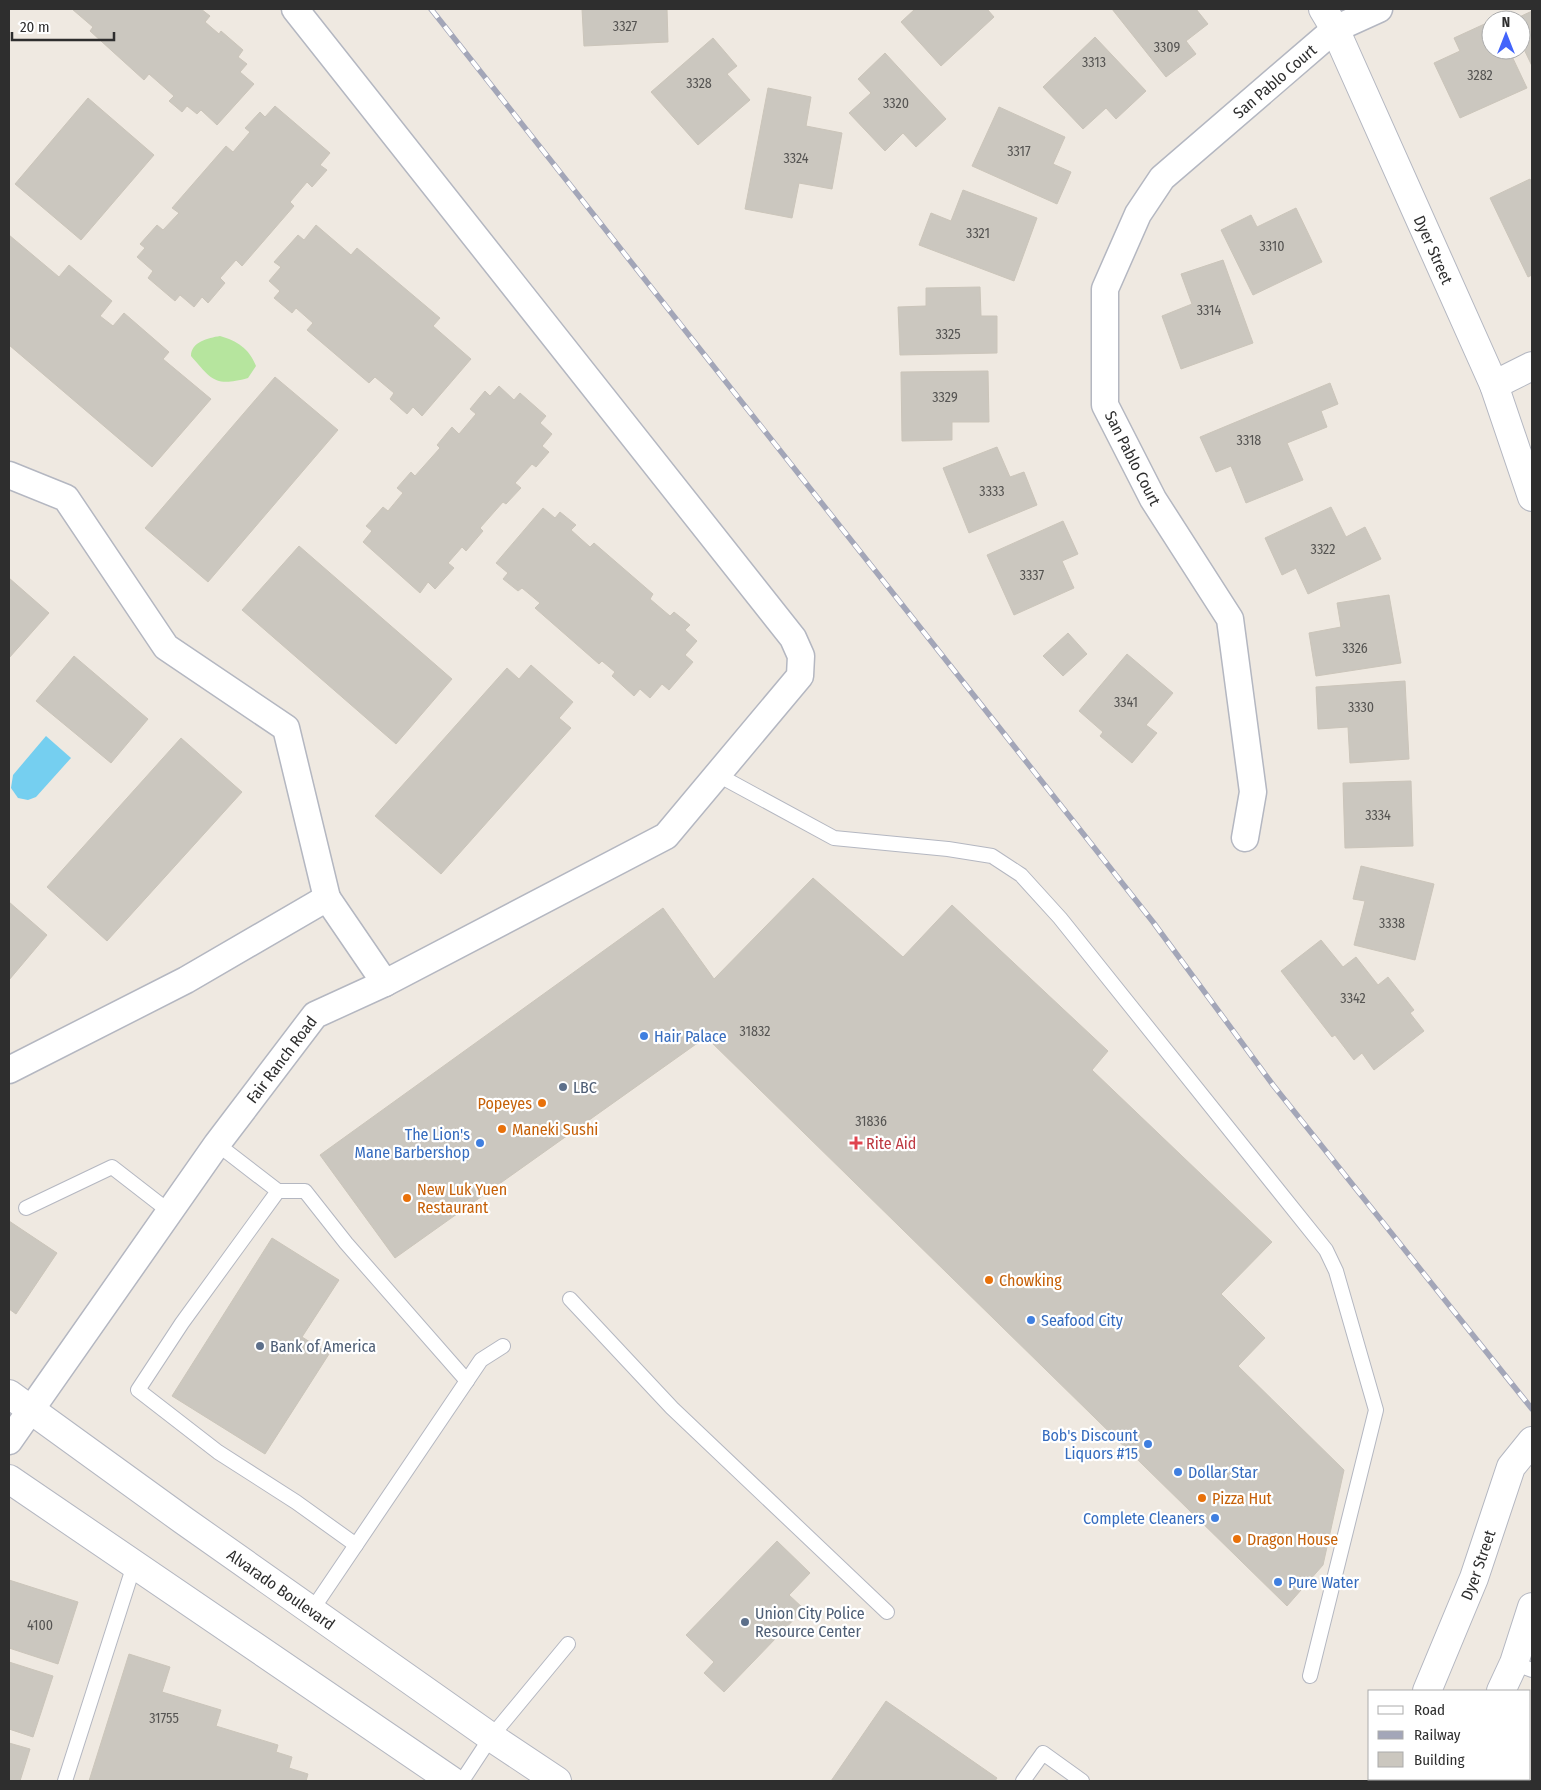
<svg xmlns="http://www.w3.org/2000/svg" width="1541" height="1790" font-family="'Fira Sans Condensed',sans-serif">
	<rect width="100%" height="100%" fill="#efe9e1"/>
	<path fill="#b6e59e" d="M 220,336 C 237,341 249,348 256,366 L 248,378 C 215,387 212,380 191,356 C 191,342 208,338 220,336 Z"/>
	<polygon fill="#75cff0" points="46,736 71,758 36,797 28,800 18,798 11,788 13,775"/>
	<g fill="#cbc7bf" stroke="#cbc5ba">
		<polygon points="72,9 201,9 210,16 205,22 219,34 221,31 243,50 238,57 247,64 240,72 254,84 217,125 201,110 197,114 187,106 182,112 169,101 174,96 149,74 144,80 90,31 93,27"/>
		<polygon points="582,9 667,9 668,42 584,46"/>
		<polygon points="915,9 987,9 994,17 941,66 901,22"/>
		<polygon points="1112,9 1196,9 1208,24 1186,41 1196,54 1166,77"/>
		<polygon points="1532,11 1532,66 1521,43 1521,20 1513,20"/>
		<polygon points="1491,21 1491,50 1509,50 1527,88 1460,118 1434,63 1460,51 1454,38"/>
		<polygon points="1095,37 1146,91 1116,119 1106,108 1083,129 1043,87"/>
		<polygon points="713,38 737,66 727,74 750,100 698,145 651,92"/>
		<polygon points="885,53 946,119 916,147 903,133 885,151 849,113 871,93 858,79"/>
		<polygon points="768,88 811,97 806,126 842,133 832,189 799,183 792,218 745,209"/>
		<polygon points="88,98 154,155 81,240 15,184"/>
		<polygon points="275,106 330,153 320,165 327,170 312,187 307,182 290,202 294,206 242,266 236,260 220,278 225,283 208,303 202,297 194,307 180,295 175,301 148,278 153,271 137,257 145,248 140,244 157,225 163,230 179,213 172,208 226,146 233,152 250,132 245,128 260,112 265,117"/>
		<polygon points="999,107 1065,137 1053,164 1071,172 1057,204 972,166"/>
		<polygon points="1530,179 1532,184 1532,275 1528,277 1490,198"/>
		<polygon points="963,190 1037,218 1014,281 919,245 931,213 951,221"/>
		<polygon points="1296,208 1322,262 1253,295 1221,230 1251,215 1257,227"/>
		<polygon points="316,225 351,255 357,248 440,318 433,326 471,359 422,416 413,407 407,414 390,399 394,393 375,377 369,383 307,330 313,323 296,308 292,313 274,298 280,291 269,281 281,267 274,262 298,235 304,240"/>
		<polygon points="9,235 59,277 69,265 112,301 100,316 113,326 124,313 169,352 163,359 211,399 152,467 9,345"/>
		<polygon points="1223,260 1253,343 1181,369 1162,316 1192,304 1181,274"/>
		<polygon points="980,287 981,316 997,316 997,353 900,355 898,307 926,306 926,288"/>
		<polygon points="988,371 989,422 952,422 952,440 902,441 901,372"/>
		<polygon points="275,377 338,430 208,582 145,528"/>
		<polygon points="1330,383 1338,404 1321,411 1327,427 1287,443 1303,480 1246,503 1231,466 1216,472 1200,437"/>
		<polygon points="499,386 514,400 520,393 546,416 540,423 552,434 542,446 549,452 536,467 532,464 515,483 521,488 506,504 503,502 480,528 483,531 466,551 462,547 448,563 454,568 435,589 428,582 420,593 363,542 372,531 366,526 383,507 388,511 403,493 397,488 411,472 415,476 440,448 437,445 452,427 459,434 476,414 470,409 485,391 490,396"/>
		<polygon points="997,447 1010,477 1024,472 1037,505 969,533 943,468"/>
		<polygon points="1331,507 1346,537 1365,527 1381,559 1308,594 1296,568 1282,575 1265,538"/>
		<polygon points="543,508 555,518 560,512 576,525 571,530 590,547 594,543 653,594 650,599 670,616 674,612 690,625 685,630 697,641 685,655 693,662 669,690 662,684 650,698 640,689 634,696 612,676 615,672 602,661 599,664 535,608 540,603 522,588 518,591 503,579 508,573 496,563"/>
		<polygon points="1063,521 1078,554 1062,561 1074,588 1014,615 987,555"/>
		<polygon points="299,546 452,679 396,744 242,610"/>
		<polygon points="9,578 49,613 9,658"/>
		<polygon points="1389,595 1401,663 1316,676 1309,633 1341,627 1337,603"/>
		<polygon points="1068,633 1087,654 1063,676 1043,656"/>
		<polygon points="1127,654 1173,693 1146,725 1157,733 1132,763 1100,736 1103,732 1079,711"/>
		<polygon points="74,656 148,719 111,763 36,701"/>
		<polygon points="531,665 573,702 559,718 571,728 441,874 375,816 507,668 519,679"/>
		<polygon points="1405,681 1409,759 1350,763 1348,727 1318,729 1316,687"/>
		<polygon points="181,738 242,792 107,941 47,887"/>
		<polygon points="1411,781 1413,846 1345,848 1343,783"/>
		<polygon points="1361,866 1434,884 1415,960 1354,945 1365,901 1353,899"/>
		<polygon points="813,878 903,957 952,905 1108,1051 1092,1070 1272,1242 1221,1294 1265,1338 1238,1366 1344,1470 1323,1565 1287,1606 706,1037 395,1258 320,1155 663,908 714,979"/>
		<polygon points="9,902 47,935 9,980"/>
		<polygon points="1321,940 1343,967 1356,957 1378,985 1388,977 1414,1010 1410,1013 1424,1031 1374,1070 1362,1053 1354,1060 1335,1035 1332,1037 1281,971"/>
		<polygon points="9,1221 57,1253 16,1314 9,1309"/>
		<polygon points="272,1238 339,1280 302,1337 329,1354 265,1454 172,1396"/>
		<polygon points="777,1541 810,1573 789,1595 804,1609 724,1692 704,1673 714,1662 686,1635"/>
		<polygon points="9,1580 78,1602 58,1664 9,1648"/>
		<polygon points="129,1654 170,1667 162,1692 221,1710 216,1726 278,1745 276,1752 292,1757 289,1768 308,1774 306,1781 89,1781"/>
		<polygon points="9,1662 53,1676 33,1737 9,1729"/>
		<polygon points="886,1701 997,1778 995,1781 831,1781"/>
		<polygon points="9,1743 30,1749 20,1781 9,1781"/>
	</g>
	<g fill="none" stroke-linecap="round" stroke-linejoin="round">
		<g stroke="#b4b7c1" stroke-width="16">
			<g id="lane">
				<polyline points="718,775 834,838 948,849 992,856 1021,875 1060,918 1326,1250 1336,1271 1376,1410 1310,1676"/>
				<polyline points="217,1144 278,1191 305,1191 346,1243 467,1381"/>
				<polyline points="278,1191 182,1323 138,1390 218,1452 296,1502 356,1545"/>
				<polyline points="26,1208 112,1167 170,1212"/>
				<polyline points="570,1299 672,1408 887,1612"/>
				<polyline points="312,1610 481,1360 503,1346"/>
				<polyline points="1514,1663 1532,1670"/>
				<polyline points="65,1781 134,1565"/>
				<polyline points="462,1781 491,1737 568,1644"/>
				<polyline points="1023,1781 1043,1753 1082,1781"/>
			</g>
		</g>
		<g stroke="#b4b7c1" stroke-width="29">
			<g id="street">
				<polyline points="9,475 66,498 166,647 286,728 327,898 186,980 9,1070"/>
				<path id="s1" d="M 1245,838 L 1253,792 L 1230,619 L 1153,499 L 1105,405 L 1105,289 L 1138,214 L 1162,178 L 1335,29 L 1379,9"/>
				<polyline points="327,898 385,983"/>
				<path id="s2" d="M 9,1441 L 217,1144 L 315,1015 L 385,983 L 666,836 L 800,676 L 801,656 L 793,638 L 295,9"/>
			</g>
		</g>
		<g stroke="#b4b7c1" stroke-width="30">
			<g id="secondary">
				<path id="s3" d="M 1323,9 L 1335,29 L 1494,385 L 1532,497"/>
				<polyline points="1494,385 1532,366"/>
				<path id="s4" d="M 9,1394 L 183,1520 L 491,1737 L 557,1781"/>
				<polyline points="9,1479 452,1781"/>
				<path id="s5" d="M 1427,1691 L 1474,1578 L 1511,1467 L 1532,1441"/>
				<polyline points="1501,1691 1514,1663 1532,1607"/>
				<polyline points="1390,1781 1391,1779"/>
				<polyline points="1461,1781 1462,1779"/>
			</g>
		</g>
		<use href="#lane" stroke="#fff" stroke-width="14"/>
		<use href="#street" stroke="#fff" stroke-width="26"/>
		<use href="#secondary" stroke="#fff" stroke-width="28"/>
		<g stroke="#a3a6b8" stroke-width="5.5">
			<polyline id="rail" points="431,9 1153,922 1273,1085 1532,1409"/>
		</g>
		<use href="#rail" stroke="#fff" stroke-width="4" stroke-dasharray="11" stroke-linecap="butt"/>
	</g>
	<g fill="#3f7fe0" stroke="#fff" stroke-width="2">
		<circle cx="644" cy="1036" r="5"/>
		<circle cx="480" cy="1143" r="5"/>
		<circle cx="1031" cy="1320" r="5"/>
		<circle cx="1148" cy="1444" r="5"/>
		<circle cx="1178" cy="1472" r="5"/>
		<circle cx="1215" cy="1518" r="5"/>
		<circle cx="1278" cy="1582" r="5"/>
	</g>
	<g fill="#5c6f8a" stroke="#fff" stroke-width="2">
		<circle cx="563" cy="1087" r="5"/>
		<circle cx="260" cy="1346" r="5"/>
		<circle cx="745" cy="1622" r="5"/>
	</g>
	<g fill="#e8710a" stroke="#fff" stroke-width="2">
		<circle cx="542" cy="1103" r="5"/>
		<circle cx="502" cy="1129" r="5"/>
		<circle cx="407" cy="1198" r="5"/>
		<circle cx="989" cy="1280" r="5"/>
		<circle cx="1202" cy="1498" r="5"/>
		<circle cx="1237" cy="1539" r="5"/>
	</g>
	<path fill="#e0444e" stroke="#fff" stroke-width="2" d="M853.5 1135.5h5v5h5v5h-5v5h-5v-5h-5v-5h5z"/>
	<g text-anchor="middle" stroke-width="4.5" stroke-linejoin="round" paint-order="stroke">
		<g font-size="14" fill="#555452">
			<text x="625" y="31">3327</text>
			<text x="1167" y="52">3309</text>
			<text x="1094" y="67">3313</text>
			<text x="1480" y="80">3282</text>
			<text x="699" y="88">3328</text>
			<text x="896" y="108">3320</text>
			<text x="1019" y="156">3317</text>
			<text x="796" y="163">3324</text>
			<text x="978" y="238">3321</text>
			<text x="1272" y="251">3310</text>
			<text x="1209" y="315">3314</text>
			<text x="948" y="339">3325</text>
			<text x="945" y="402">3329</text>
			<text x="1249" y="445">3318</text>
			<text x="992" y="496">3333</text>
			<text x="1323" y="554">3322</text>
			<text x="1032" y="580">3337</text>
			<text x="1355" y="653">3326</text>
			<text x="1126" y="707">3341</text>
			<text x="1361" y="712">3330</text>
			<text x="1378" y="820">3334</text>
			<text x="1392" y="928">3338</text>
			<text x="1353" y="1003">3342</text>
			<text x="755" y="1036">31832</text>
			<text x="871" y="1126">31836</text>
			<text x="40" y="1630">4100</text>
			<text x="164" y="1723">31755</text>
		</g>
		<g font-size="16" fill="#2e2e2e" stroke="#fff">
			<text dy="6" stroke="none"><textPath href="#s1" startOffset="859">San Pablo Court</textPath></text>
			<text dy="6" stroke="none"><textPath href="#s3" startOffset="265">Dyer Street</textPath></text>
			<text transform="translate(1133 458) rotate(63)" y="6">San Pablo Court</text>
			<text dy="6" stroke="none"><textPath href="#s2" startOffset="469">Fair Ranch Road</textPath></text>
			<text dy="6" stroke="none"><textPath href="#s5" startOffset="136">Dyer Street</textPath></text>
			<text dy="6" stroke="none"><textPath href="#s4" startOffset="335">Alvarado Boulevard</textPath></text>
		</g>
		<g font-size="16" fill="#366cbe" stroke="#fff" text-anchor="start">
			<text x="654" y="1042">Hair Palace</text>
			<text x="470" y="1140" text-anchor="end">The Lion's<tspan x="470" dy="18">Mane Barbershop</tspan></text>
			<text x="1041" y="1326">Seafood City</text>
			<text x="1138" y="1441" text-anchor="end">Bob's Discount<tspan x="1138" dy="18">Liquors #15</tspan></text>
			<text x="1188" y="1478">Dollar Star</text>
			<text x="1205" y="1524" text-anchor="end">Complete Cleaners</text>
			<text x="1288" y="1588">Pure Water</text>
		</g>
		<g font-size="16" fill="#4e5e75" stroke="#fff" text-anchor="start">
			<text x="573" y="1093">LBC</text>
			<text x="270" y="1352">Bank of America</text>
			<text x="755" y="1619">Union City Police<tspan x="755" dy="18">Resource Center</tspan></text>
		</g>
		<g font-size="16" fill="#c56008" stroke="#fff" text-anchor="start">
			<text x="532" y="1109" text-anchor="end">Popeyes</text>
			<text x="512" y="1135">Maneki Sushi</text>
			<text x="417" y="1195">New Luk Yuen<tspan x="417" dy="18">Restaurant</tspan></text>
			<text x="999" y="1286">Chowking</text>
			<text x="1212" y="1504">Pizza Hut</text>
			<text x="1247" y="1545">Dragon House</text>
		</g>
		<g font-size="16" fill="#be3a42" stroke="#fff" text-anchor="start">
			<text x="866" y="1149">Rite Aid</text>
		</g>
	</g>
	<rect width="1541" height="1790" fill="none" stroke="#2e2e2e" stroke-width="20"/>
	<rect x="1368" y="1690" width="162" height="90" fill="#ffffff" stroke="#ababab"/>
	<rect x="1378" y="1706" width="25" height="8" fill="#ffffff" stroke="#ababab"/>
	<text x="1414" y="1715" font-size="15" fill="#2e2e2e">Road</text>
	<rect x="1378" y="1731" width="25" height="8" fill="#a3a6b8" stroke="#ababab"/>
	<text x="1414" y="1740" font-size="15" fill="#2e2e2e">Railway</text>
	<rect x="1378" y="1752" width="25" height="15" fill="#cbc7bf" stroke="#ababab"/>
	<text x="1414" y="1765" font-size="15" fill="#2e2e2e">Building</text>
	<g transform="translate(1506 35)"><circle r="24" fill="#ffffff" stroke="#ababab"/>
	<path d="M0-4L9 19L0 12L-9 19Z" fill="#4264fb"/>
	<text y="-8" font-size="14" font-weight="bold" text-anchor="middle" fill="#2e2e2e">N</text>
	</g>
	<path d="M12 32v8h102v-8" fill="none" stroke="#2e2e2e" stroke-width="2.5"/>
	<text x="20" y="32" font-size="15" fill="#2e2e2e" stroke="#ffffff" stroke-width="4" paint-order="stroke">20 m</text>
</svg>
